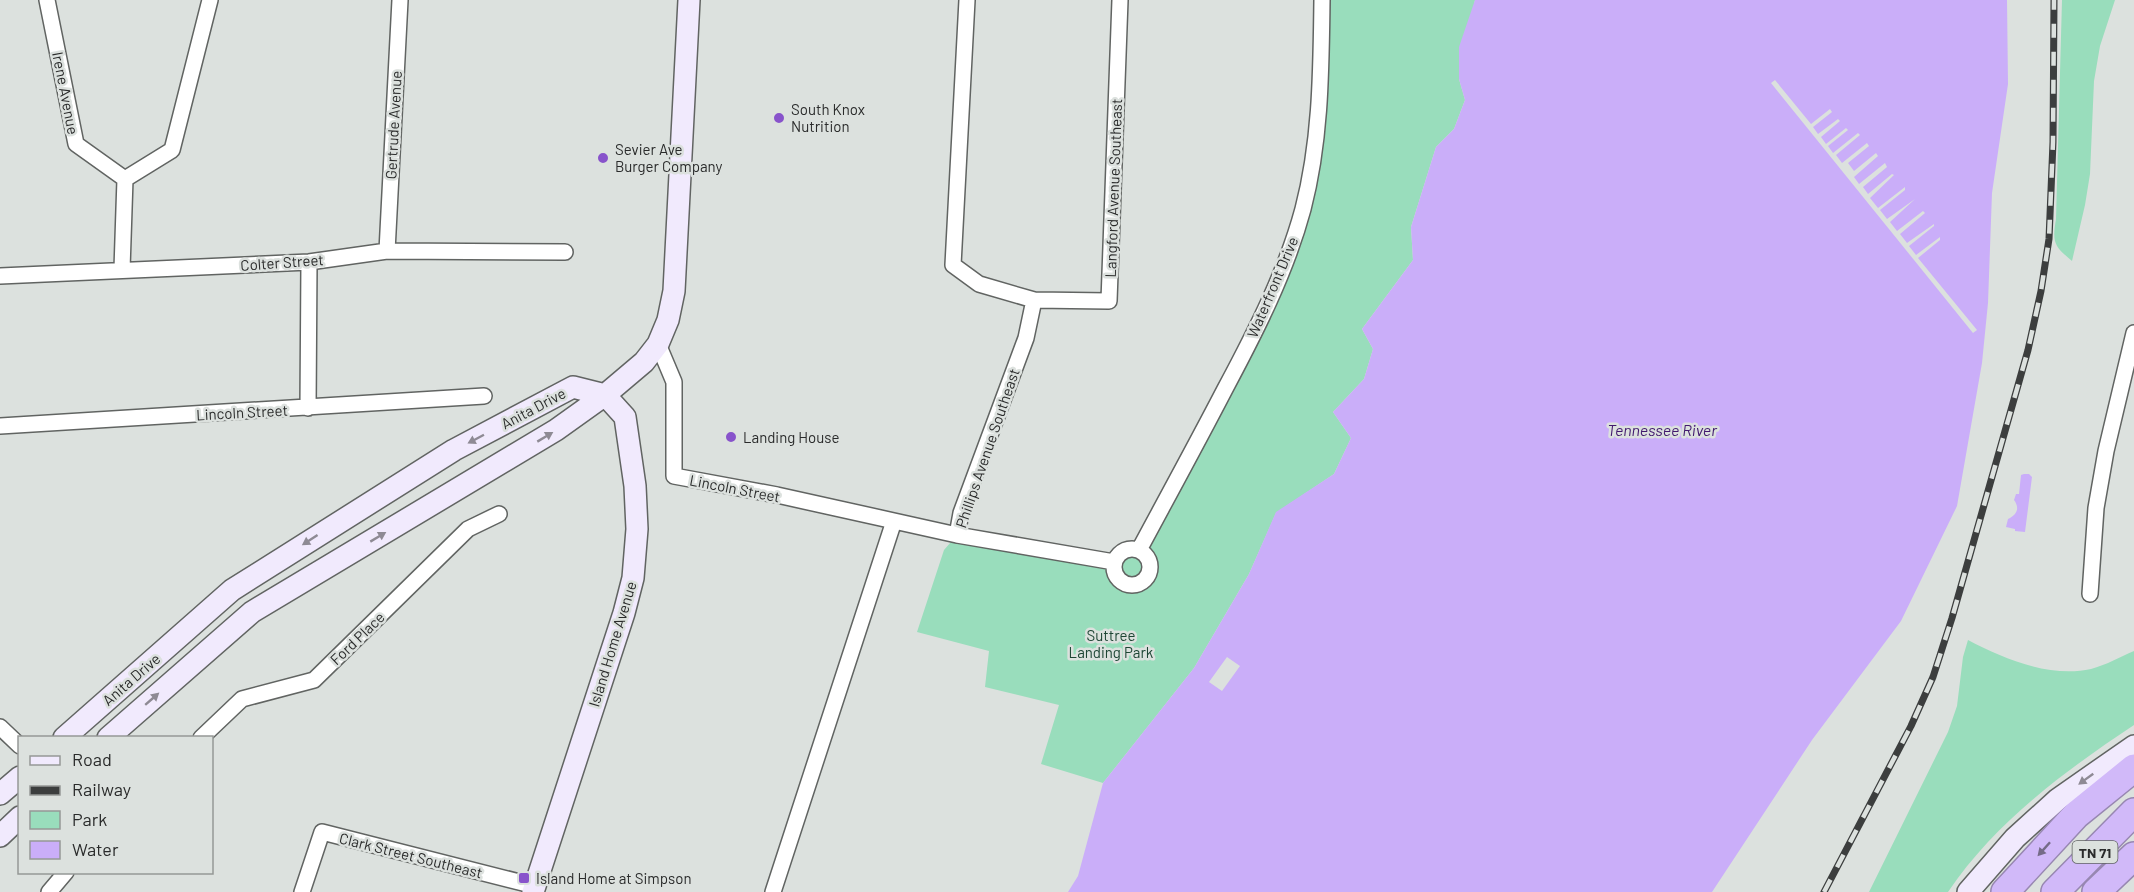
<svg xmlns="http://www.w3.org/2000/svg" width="2134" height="892" viewBox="0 0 2134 892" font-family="Barlow,sans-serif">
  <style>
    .green { fill: #99ddbc }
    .water { fill: #caaef9 }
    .pier { fill: #dce1de }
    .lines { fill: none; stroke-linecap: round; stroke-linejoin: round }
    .street-casing { stroke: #616462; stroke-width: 18 }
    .secondary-casing { stroke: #616462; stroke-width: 24 }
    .highway-casing { stroke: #9787b1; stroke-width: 30 }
    .street { stroke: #fff; stroke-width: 15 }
    .secondary { stroke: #f1eafd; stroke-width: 21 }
    .highway { stroke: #d1b9f9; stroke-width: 27 }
    .rail-casing { stroke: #3c3e3e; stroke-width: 7 }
    .rail { stroke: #dce1de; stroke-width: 4.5; stroke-dasharray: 14; stroke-linecap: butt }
    .oneway { fill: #8e8a94 }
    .oneway2 { fill: #756b88 }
    .poi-dot { fill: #8853cb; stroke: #dce1de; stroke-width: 2 }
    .labels { text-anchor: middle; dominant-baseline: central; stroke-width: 5; stroke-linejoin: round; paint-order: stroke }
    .shield { fill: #dce1de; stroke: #5f6261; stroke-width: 1.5 }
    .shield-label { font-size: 14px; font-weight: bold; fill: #2a2b2b }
    .street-label { font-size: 15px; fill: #2a2b2b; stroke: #dce1de }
    .poi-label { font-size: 15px; fill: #2a2b2b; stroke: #dce1de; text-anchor: start }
    .park-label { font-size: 15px; fill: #1d4534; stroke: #dce1de }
    .water-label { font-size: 16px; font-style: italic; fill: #42196e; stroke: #dce1de }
  </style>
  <rect width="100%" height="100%" fill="#dce1de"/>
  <!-- green -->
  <path class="green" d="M1322,0h153l-16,79 6,21 -11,29 -18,18 -25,80 2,33 -51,69 11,20 -9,30 -31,33 18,26 -17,36 -58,39 -27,61 -55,94 -91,115 -62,-19 18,-59 -74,-18 4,-36 -72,-19 27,-82 13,-15 160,21 10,-7 6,-1 115,-202 55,-138z
    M2062,0h53l-15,46 -6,35 -4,93 -5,31 -13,56c-18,-15 -20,-19 -16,-42z
    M1968,640c36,19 82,38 123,29 15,-4 29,-12 43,-18v74c-69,46 -139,97 -186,167h-79l79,-160 9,-26 6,-49z"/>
  <!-- water -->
  <path class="water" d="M1475,0h532l1,84 -16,109 -4,110 -6,60 -25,143 -56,115 -89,119 -100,152h-644l10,-16 25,-93 91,-115 55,-94 27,-62 58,-38 17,-36 -18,-26 31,-33 9,-30 -11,-20 51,-69 -2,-33 25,-80 18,-18 11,-29 -6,-21v-32z
    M2024,474h5l3,3 -7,55 -10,-1v-2l-9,-2 2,-8c9,-4 12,-11 6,-19l2,-6h3l2,-19z"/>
  <!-- pier -->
  <path class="pier" d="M1775,80l36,44 19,-15 2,3 -19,15 5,7 20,-15 2,2 -19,16 5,7 20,-16 2,2 -20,16 5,7 25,-20 2,2 -24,20 6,8 25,-20 2,3 -21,17 6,8 22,-18 2,3 -24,21 5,7 26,-21 2,4 -24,20 5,7 24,-20 2,1 -24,23 8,10 27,-21v3l-25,20 7,9 28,-20 -25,23 7,9 26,-20 2,2 -25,21 7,9 27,-19v2l-25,20 7,9 24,-18v3l-22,18 59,72 -4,3 -202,-250z
    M1227,657l13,9 -18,25 -13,-9z"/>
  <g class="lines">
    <defs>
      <path id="street" d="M47,0l29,144 49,35
        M967,0l-14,265 26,19 55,16 75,1 11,-301
        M125,179l47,-29 38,-150
        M387,251l13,-251
        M122,269l3,-90
        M0,276l309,-14 78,-11 178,1
        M658,344l16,38v94l103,19 117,26
        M308,408l1,-146
        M0,426l484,-30
        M957,535l157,27
        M1114 567a18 18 0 1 1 36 0a18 18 0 1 1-36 0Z
        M1139,550c29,-54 58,-107 86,-161 31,-58 61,-117 78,-180 18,-69 18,-139 19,-209
        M2090,594l6,-86 10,-57 28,-118
        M0,727l20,19
        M201,738l41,-39 72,-19 154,-151 31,-15
        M49,892l17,-20
        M302,892l20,-60 213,54
        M773,892l121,-371 63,14 4,-22 65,-175 8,-38"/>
      <path id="secondary" d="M64,738l168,-148 222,-140 119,-63 32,8
        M108,738l144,-126 304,-182 49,-35 39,-33 14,-18 10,-24 6,-29 15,-291
        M0,794l20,-17
        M0,836l20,-19
        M533,892l91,-279 9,-35 4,-49 -2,-43 -10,-69 -20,-22
        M1968,892l47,-54 43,-39 76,-53"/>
      <path id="highway" d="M2005,892l71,-77 58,-47
        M2055,892l79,-80
        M2096,892l38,-36"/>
    </defs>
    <!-- street casing -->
    <use href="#street" class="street-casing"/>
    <!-- secondary casing -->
    <use href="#secondary" class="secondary-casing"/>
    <!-- highway casing -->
    <use href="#highway" class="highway-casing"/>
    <!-- street -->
    <use href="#street" class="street"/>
    <!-- secondary -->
    <use href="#secondary" class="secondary"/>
    <!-- highway -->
    <use href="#highway" class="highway"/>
    <defs>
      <path id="rail" d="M1824,892l87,-166 22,-49 19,-59 76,-268 13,-59 8,-52 4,-97 1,-142"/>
    </defs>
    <!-- rail casing -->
    <use href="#rail" class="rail-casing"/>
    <!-- rail -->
    <use href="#rail" class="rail"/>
  </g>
  <!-- one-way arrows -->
  <defs><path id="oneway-solid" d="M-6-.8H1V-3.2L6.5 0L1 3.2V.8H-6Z" transform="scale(1.5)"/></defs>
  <g class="oneway">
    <use href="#oneway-solid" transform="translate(545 437) rotate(-31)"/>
    <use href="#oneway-solid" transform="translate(476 439) rotate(152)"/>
    <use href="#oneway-solid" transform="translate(378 537) rotate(-31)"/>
    <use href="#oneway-solid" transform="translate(310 540) rotate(147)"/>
    <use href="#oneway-solid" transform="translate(152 699) rotate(-41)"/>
    <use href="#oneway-solid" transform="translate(2086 779) rotate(144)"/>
  </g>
  <use class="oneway2" href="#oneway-solid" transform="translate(2044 849) rotate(132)"/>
  <!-- markers -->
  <g class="poi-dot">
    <circle cx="779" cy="118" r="6"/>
    <circle cx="603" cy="158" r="6"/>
    <circle cx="731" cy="437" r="6"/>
    <rect x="518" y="872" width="12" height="12" rx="3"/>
  </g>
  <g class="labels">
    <!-- shield labels -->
    <rect class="shield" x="2072.5" y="841" width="45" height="22" rx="4.5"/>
    <g class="shield-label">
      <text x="2095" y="852">TN 71</text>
    </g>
    <!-- street labels -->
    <g class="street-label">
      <text transform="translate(66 93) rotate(79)">Irene Avenue</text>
      <text transform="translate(393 125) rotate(-87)">Gertrude Avenue</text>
      <text transform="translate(1113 188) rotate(-88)">Langford Avenue Southeast</text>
      <text transform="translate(282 262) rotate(-4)">Colter Street</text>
      <text transform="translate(1272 287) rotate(-67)">Waterfront Drive</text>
      <text transform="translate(533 408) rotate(-28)">Anita Drive</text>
      <text transform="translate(242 412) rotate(-3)">Lincoln Street</text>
      <text transform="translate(987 448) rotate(-71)">Phillips Avenue Southeast</text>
      <text transform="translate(735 488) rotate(11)">Lincoln Street</text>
      <text transform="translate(357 638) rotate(-44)">Ford Place</text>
      <text transform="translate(612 644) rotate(-73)">Island Home Avenue</text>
      <text transform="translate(131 679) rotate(-41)">Anita Drive</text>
      <text transform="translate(411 855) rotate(14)">Clark Street Southeast</text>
    </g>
    <!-- poi labels -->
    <g class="poi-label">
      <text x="791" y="109">South Knox<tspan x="791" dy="17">Nutrition</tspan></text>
      <text x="615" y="149">Sevier Ave<tspan x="615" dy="17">Burger Company</tspan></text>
      <text x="743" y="437">Landing House</text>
      <text x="536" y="878">Island Home at Simpson</text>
    </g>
    <!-- park labels -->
    <g class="park-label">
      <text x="1111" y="635">Suttree<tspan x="1111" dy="17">Landing Park</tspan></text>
    </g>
    <!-- water labels -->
    <g class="water-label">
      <text x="1662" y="429">Tennessee River</text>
    </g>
  </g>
  <!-- legend -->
  <rect x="18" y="736" width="195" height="138" fill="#dce1de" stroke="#959896" stroke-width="1.5"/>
  <rect x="30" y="756" width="30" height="9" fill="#f1eafd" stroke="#959896" stroke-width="1.5"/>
  <text x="72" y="766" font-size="18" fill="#2a2b2b">Road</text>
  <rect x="30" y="786" width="30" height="9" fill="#3c3e3e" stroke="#959896" stroke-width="1.5"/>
  <text x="72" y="796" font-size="18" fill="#2a2b2b">Railway</text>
  <rect x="30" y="811" width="30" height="18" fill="#99ddbc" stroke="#959896" stroke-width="1.5"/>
  <text x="72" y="826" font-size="18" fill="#2a2b2b">Park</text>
  <rect x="30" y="841" width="30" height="18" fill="#caaef9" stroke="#959896" stroke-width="1.5"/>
  <text x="72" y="856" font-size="18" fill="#2a2b2b">Water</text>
</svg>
